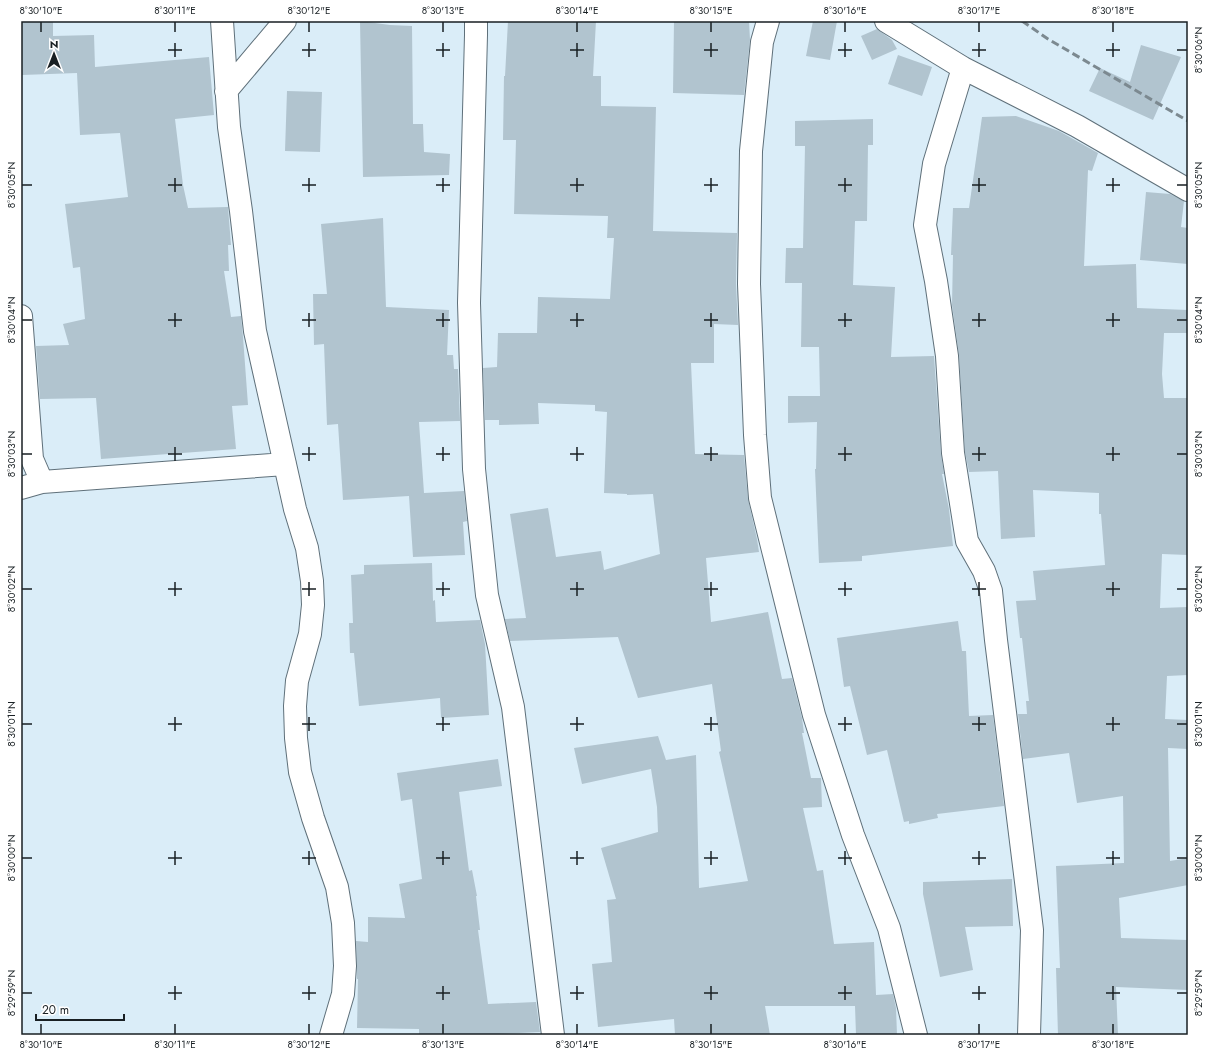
<svg xmlns="http://www.w3.org/2000/svg" width="1209" height="1056" viewBox="0 0 1209 1056" font-family="Jost,sans-serif">
  <style>
    .building { fill: #b1c4cf }
    .lines { fill: none; stroke-linecap: round; stroke-linejoin: round }
    .minor-casing { stroke: #5f707a; stroke-width: 24 }
    .minor { stroke: #fff; stroke-width: 22 }
    .rail { stroke: #7c8990; stroke-width: 3; stroke-dasharray: 8 4; stroke-linecap: butt }
    .ticks { fill: none; stroke: #181f23; stroke-width: 1.5 }
    .neatline { fill: none; stroke: #181f23; stroke-width: 1.5 }
    .ticks-label { font-size: 10px; text-anchor: middle; fill: #181f23 }
  </style>
  <rect width="100%" height="100%" fill="#daedf8"/>
  <!-- building -->
  <path class="building" d="M21,21h32v15l41,-1 1,32 114,-10 5,58 -39,4 8,66 5,23 40,-1 3,38h-3l1,26h-5l7,46 10,-1 2,21 5,68 -16,1 4,43 -135,10 -5,-61 -56,1 -4,-53 33,-1 -6,-21 22,-5 -5,-52 -7,1 -8,-64 63,-7 -8,-64 -40,2 -3,-62 -55,2z
    M360,21l30,4 22,1 1,98h10l1,28 26,2 -1,21 -86,2z
    M508,21h88l-3,55h8v30l55,1 -3,124 84,2 -1,51 2,41 -24,-1v39h-23l4,91 49,1 4,44 9,40 2,13 -53,6 5,64 57,-10 14,67 10,-1 10,40 2,15h-2l9,45h10l1,29 -19,1 14,63 6,-1 11,74 40,-2 2,53 17,-1 3,14 1,27h-41l-1,-29h-90l5,29h-95l-1,-16 -76,8 -6,-63 20,-2 -5,-62 9,-1 -15,-51 57,-16 -1,-25 -6,-38 -69,15 -8,-36 84,-12 8,24 30,-5 3,133 49,-7 -29,-129 2,-1 -9,-67 -74,14 -20,-61 -108,4 -5,-22 21,-1 -16,-104 38,-6 8,49 45,-6 3,19 56,-16 -7,-60 -26,1v-1l-23,-1 3,-81 -12,-1v-6l-57,-2 1,21 -40,1v-5h-14l-2,-52 14,-1 1,-34h39l1,-36 72,2 4,-61h-7l1,-22 -94,-2 2,-74h-13l1,-64h1z
    M674,21h75l1,19 -6,55 -71,-2z
    M813,21h24l-7,39 -24,-4z
    M877,29l15,11 5,9 -25,11 -11,-24z
    M1141,45l40,12 -28,63 -64,-29 11,-23 30,14z
    M898,55l34,12 -10,29 -34,-12z
    M287,91l35,1 -2,60 -35,-1z
    M1016,116l43,15 39,22 -6,18 -4,-1 -4,96 52,-2 1,44 51,2v23h-24l-2,41 2,24h24v157l-26,-1 -2,54 28,-1v68l-21,1 -2,43 23,1v29l-20,-1 2,113 18,-3v27l-69,13 2,40 67,2v50l-72,-3 2,48h-60l-2,-67h4l-4,-102 68,-3 -1,-67 -46,7 -8,-50 -46,6 -5,-45h9l-1,-13h3l-7,-63h-2l-4,-37 20,-1 -3,-29 72,-6 -4,-51h-2v-21l-66,-3 2,47 -34,2 -3,-68 -29,1 -4,-20 -6,-97 -7,-50 1,-50h-2l2,-47h16l13,-91z
    M873,119v26h-5l-1,76h-12l-2,64 42,2 -4,70 43,-1 7,98 3,20h-2l7,35 4,37 -91,10v5l-43,2 -4,-94h1l1,-47 -29,1v-27h32l-1,-49h-18l1,-64h-17l1,-35h17l2,-102h-10v-25z
    M1146,192l24,2 14,7 -3,26 7,1v36l-48,-4z
    M383,218l3,89 63,3 -2,45h6l1,14h4l2,52 -41,1 5,71 40,-2 3,30 -4,1 2,33 -52,2 -4,-61 -66,4 -5,-76 -11,1 -3,-81 -10,1 -1,-51h14l-6,-70z
    M432,563l1,38 2,-1 1,22 44,-2 5,24 4,71 -48,3 -1,-20 -81,8 -5,-53h-4l-1,-30h4l-2,-48 13,-1v-9z
    M958,621l4,30h4l3,65 24,-1 11,91 -67,8 1,4 -29,6v-3l-5,1 -17,-72 -20,5 -17,-69 -6,1 -7,-49z
    M498,759l4,27 -43,6 10,79 3,-1 5,26h-1l4,34h-2l10,74 48,-2 4,30 -65,3h-56v-6l-62,-1 1,-49h-1l-1,-38 12,1v-25l37,1 -6,-34 23,-5 -10,-80 -11,2 -4,-28z
    M1012,879l1,47 -48,1 8,43 -33,7 -17,-83v-12z"/>
  <g class="lines">
    <defs>
      <path id="minor" d="M222,21l7,106 12,84 14,120 40,178 12,39 5,33 1,24 -3,29 -13,47 -2,25 1,32 4,34 13,46 24,69 6,36 2,43 -2,28 -12,41
        M476,21v14l-7,268 5,166 13,126 26,112 40,328
        M768,21l-6,21 -11,109 -2,133 6,151 5,63 54,217 39,120 36,93 27,107
        M886,21l77,47 114,58 111,64
        M963,68l-29,96 -9,61 11,56 11,75 6,97 14,88 17,30 7,20 5,49 36,290 -3,105
        M226,91l59,-70
        M21,316l11,143 10,23
        M21,488l21,-6 243,-18"/>
    </defs>
    <!-- minor casing -->
    <use href="#minor" class="minor-casing"/>
    <!-- minor -->
    <use href="#minor" class="minor"/>
    <!-- rail -->
    <path class="rail" d="M1022,21l26,18 140,82"/>
  </g>
  <!-- ticks -->
  <path class="ticks" d="M41,22v10M175,22v10M309,22v10M443,22v10M577,22v10M711,22v10M845,22v10M979,22v10M1113,22v10M175,43v14M309,43v14M443,43v14M577,43v14M711,43v14M845,43v14M979,43v14M1113,43v14M168,50h14M302,50h14M436,50h14M570,50h14M704,50h14M838,50h14M972,50h14M1106,50h14M1177,50h10M175,178v14M309,178v14M443,178v14M577,178v14M711,178v14M845,178v14M979,178v14M1113,178v14M22,185h10M168,185h14M302,185h14M436,185h14M570,185h14M704,185h14M838,185h14M972,185h14M1106,185h14M1177,185h10M175,313v14M309,313v14M443,313v14M577,313v14M711,313v14M845,313v14M979,313v14M1113,313v14M22,320h10M168,320h14M302,320h14M436,320h14M570,320h14M704,320h14M838,320h14M972,320h14M1106,320h14M1177,320h10M175,447v14M309,447v14M443,447v14M577,447v14M711,447v14M845,447v14M979,447v14M1113,447v14M22,454h10M168,454h14M302,454h14M436,454h14M570,454h14M704,454h14M838,454h14M972,454h14M1106,454h14M1177,454h10M175,582v14M309,582v14M443,582v14M577,582v14M711,582v14M845,582v14M979,582v14M1113,582v14M22,589h10M168,589h14M302,589h14M436,589h14M570,589h14M704,589h14M838,589h14M972,589h14M1106,589h14M1177,589h10M175,717v14M309,717v14M443,717v14M577,717v14M711,717v14M845,717v14M979,717v14M1113,717v14M22,724h10M168,724h14M302,724h14M436,724h14M570,724h14M704,724h14M838,724h14M972,724h14M1106,724h14M1177,724h10M175,851v14M309,851v14M443,851v14M577,851v14M711,851v14M845,851v14M979,851v14M1113,851v14M22,858h10M168,858h14M302,858h14M436,858h14M570,858h14M704,858h14M838,858h14M972,858h14M1106,858h14M1177,858h10M175,986v14M309,986v14M443,986v14M577,986v14M711,986v14M845,986v14M979,986v14M1113,986v14M22,993h10M168,993h14M302,993h14M436,993h14M570,993h14M704,993h14M838,993h14M972,993h14M1106,993h14M1177,993h10M41,1024v10M175,1024v10M309,1024v10M443,1024v10M577,1024v10M711,1024v10M845,1024v10M979,1024v10M1113,1024v10"/>
  <!-- border -->
  <rect width="1209" height="1056" fill="none" stroke="#ffffff" stroke-width="44"/>
  <!-- north arrow -->
  <g transform="translate(54 54)" stroke="#ffffff" stroke-width="3" paint-order="stroke">
  <path d="M0-3L7 15L0 10L-7 15Z" fill="#181f23"/>
  <text y="-6" font-size="11" font-weight="bold" text-anchor="middle" fill="#181f23">N</text>
  </g>
  <!-- scale -->
  <path d="M36 1014v6h88v-6" fill="none" stroke="#181f23" stroke-width="2"/>
  <text x="42" y="1014" font-size="12" fill="#181f23" stroke="#ffffff" stroke-width="3" paint-order="stroke">20 m</text>
  <rect x="22" y="22" width="1165" height="1012" class="neatline"/>
  <g class="ticks-label">
    <text x="41" y="14">8°30'10"E</text>
    <text x="175" y="14">8°30'11"E</text>
    <text x="309" y="14">8°30'12"E</text>
    <text x="443" y="14">8°30'13"E</text>
    <text x="577" y="14">8°30'14"E</text>
    <text x="711" y="14">8°30'15"E</text>
    <text x="845" y="14">8°30'16"E</text>
    <text x="979" y="14">8°30'17"E</text>
    <text x="1113" y="14">8°30'18"E</text>
    <text transform="translate(1198 50) rotate(-90)" y="4">8°30'06"N</text>
    <text transform="translate(11 185) rotate(-90)" y="4">8°30'05"N</text>
    <text transform="translate(1198 185) rotate(-90)" y="4">8°30'05"N</text>
    <text transform="translate(11 320) rotate(-90)" y="4">8°30'04"N</text>
    <text transform="translate(1198 320) rotate(-90)" y="4">8°30'04"N</text>
    <text transform="translate(11 454) rotate(-90)" y="4">8°30'03"N</text>
    <text transform="translate(1198 454) rotate(-90)" y="4">8°30'03"N</text>
    <text transform="translate(11 589) rotate(-90)" y="4">8°30'02"N</text>
    <text transform="translate(1198 589) rotate(-90)" y="4">8°30'02"N</text>
    <text transform="translate(11 724) rotate(-90)" y="4">8°30'01"N</text>
    <text transform="translate(1198 724) rotate(-90)" y="4">8°30'01"N</text>
    <text transform="translate(11 858) rotate(-90)" y="4">8°30'00"N</text>
    <text transform="translate(1198 858) rotate(-90)" y="4">8°30'00"N</text>
    <text transform="translate(11 993) rotate(-90)" y="4">8°29'59"N</text>
    <text transform="translate(1198 993) rotate(-90)" y="4">8°29'59"N</text>
    <text x="41" y="1048">8°30'10"E</text>
    <text x="175" y="1048">8°30'11"E</text>
    <text x="309" y="1048">8°30'12"E</text>
    <text x="443" y="1048">8°30'13"E</text>
    <text x="577" y="1048">8°30'14"E</text>
    <text x="711" y="1048">8°30'15"E</text>
    <text x="845" y="1048">8°30'16"E</text>
    <text x="979" y="1048">8°30'17"E</text>
    <text x="1113" y="1048">8°30'18"E</text>
  </g>
</svg>
